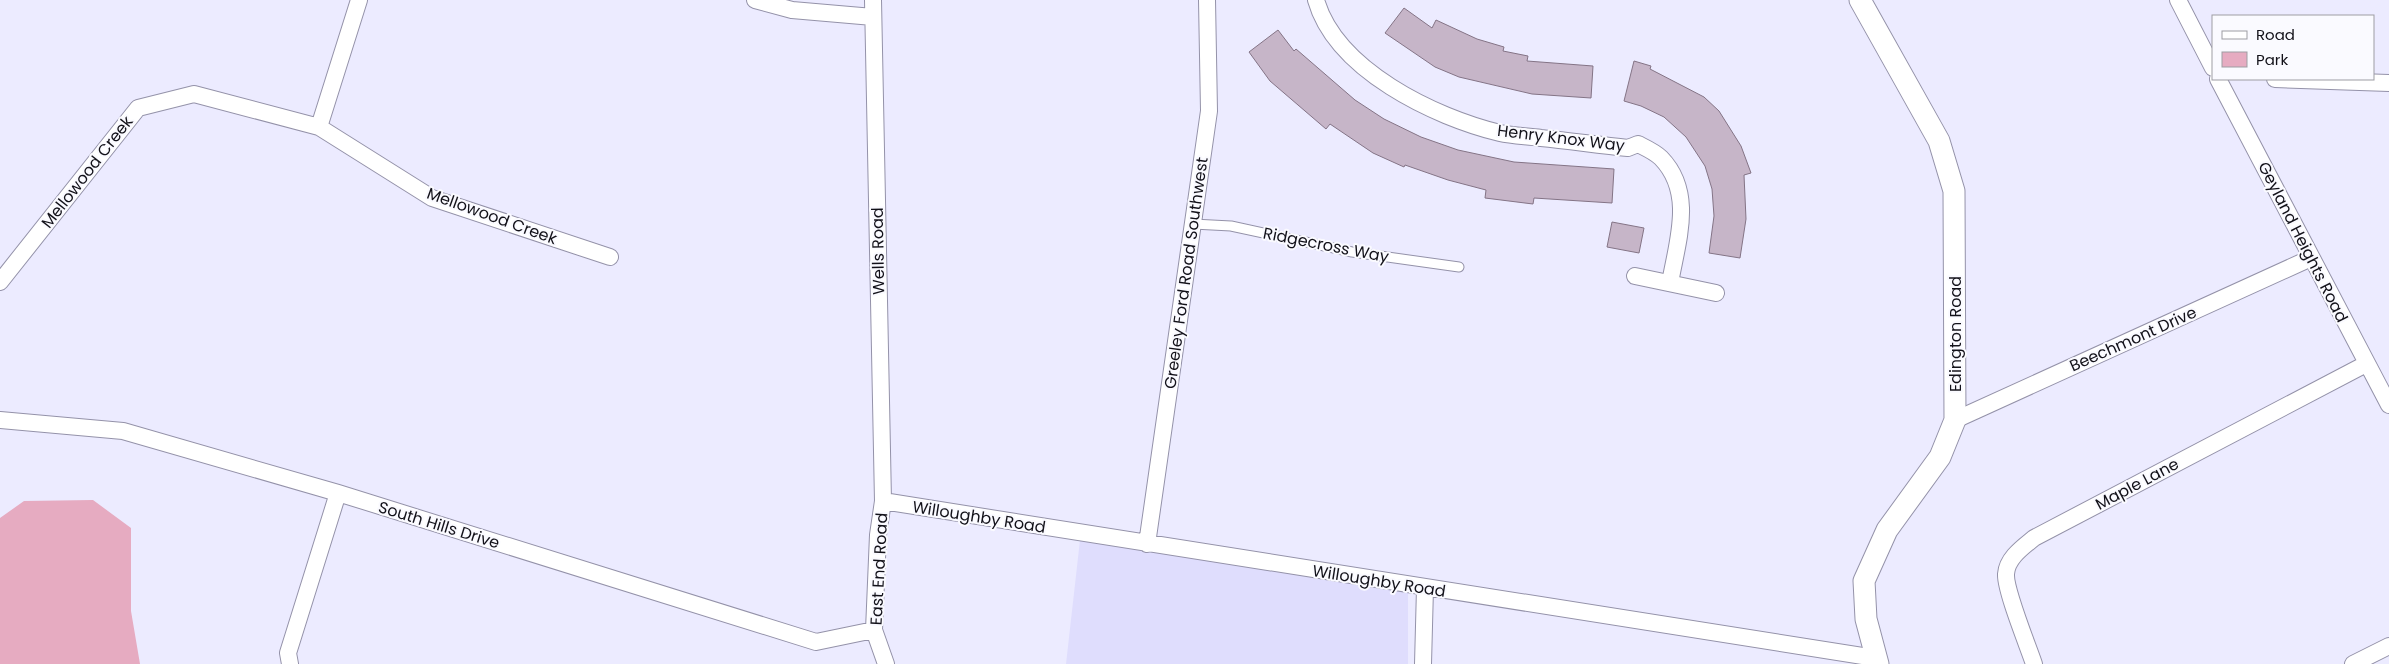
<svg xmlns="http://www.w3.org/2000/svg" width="2389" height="664" viewBox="0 0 2389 664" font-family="Poppins,sans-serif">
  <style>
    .built { fill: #dfddfd }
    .green { fill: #e6abc1 }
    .building { fill: #c6b5c8; stroke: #847486 }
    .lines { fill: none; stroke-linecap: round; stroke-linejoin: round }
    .service-casing { stroke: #9492a9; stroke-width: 11 }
    .minor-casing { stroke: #9492a9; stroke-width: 18 }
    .tertiary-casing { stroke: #9492a9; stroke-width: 23 }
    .service { stroke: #fff; stroke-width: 9 }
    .minor { stroke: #fff; stroke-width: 16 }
    .tertiary { stroke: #fff; stroke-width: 21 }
    .labels { text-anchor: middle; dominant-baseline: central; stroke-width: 4; stroke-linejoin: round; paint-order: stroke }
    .street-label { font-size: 16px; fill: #121119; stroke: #fafaff }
  </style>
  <rect width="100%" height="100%" fill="#ecebff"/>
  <!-- built -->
  <path class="built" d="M1080,540l328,53v71h-342z"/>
  <!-- green -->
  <path class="green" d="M93,500l38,28v83l9,53h-140v-146l24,-17z"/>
  <!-- building -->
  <path class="building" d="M1404,8l28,20 4,-8 41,19 27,8 -1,4 25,5 -1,5 66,5 -2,32 -59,-4 -73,-17 -24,-10 -50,-34z
    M1278,30l16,21 2,-2 59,51 29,19 37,18 37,13 56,12 100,7 -2,34 -78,-5 -1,6 -48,-6 1,-8 -38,-10 -43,-15 -1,2 -31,-14 -43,-29 -4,5 -56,-48 -21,-29z
    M1634,61l17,5 -1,3 54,28 15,14 22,35 10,27 -7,2 2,44 -6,39 -31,-5 5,-37 -2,-27 -7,-23 -19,-29 -22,-20 -23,-11 -17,-5z
    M1612,222l32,6 -5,25 -32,-6z"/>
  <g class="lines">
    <defs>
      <path id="service" d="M1193,224l38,2 121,26 107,15"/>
      <path id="minor" d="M755,0l37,10 81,7
        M873,0l10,501 -5,34 -4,95 12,34
        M1316,0c20,70 118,117 184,133 13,3 27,3 41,5 29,3 58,7 87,10l10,-4c8,4 17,8 23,14 34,35 16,84 9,125
        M2178,0l35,68
        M2218,79l171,326
        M2275,79l114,4
        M319,127l40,-127
        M1635,276l81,17
        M0,282l138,-174 56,-14 125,33 113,71 178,59
        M0,420l123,11 215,62 478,149 58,-12
        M1955,420l356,-162
        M883,501l992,157
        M1147,544l62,-433 -2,-111
        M290,664l-2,-11 50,-160
        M1423,664l2,-76
        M2034,664c-6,-18 -29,-74 -28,-90 1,-16 17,-27 28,-36l332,-174
        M2353,664l36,-18"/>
      <path id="tertiary" d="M1860,0l79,141 15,50 1,229 -15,37 -53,73 -23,51 2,38 12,45"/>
    </defs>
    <!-- service casing -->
    <use href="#service" class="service-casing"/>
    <!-- minor casing -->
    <use href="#minor" class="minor-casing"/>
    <!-- tertiary casing -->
    <use href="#tertiary" class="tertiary-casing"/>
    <!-- service -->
    <use href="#service" class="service"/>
    <!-- minor -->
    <use href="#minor" class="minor"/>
    <!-- tertiary -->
    <use href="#tertiary" class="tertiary"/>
  </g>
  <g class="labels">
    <!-- street labels -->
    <g class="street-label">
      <text transform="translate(1561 138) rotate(7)">Henry Knox Way</text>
      <text transform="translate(87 172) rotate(-52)">Mellowood Creek</text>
      <text transform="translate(492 216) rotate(20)">Mellowood Creek</text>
      <text transform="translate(2303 242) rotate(63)">Geyland Heights Road</text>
      <text transform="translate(1326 245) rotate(11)">Ridgecross Way</text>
      <text transform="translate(878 251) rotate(-91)">Wells Road</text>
      <text transform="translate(1186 273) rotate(-82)">Greeley Ford Road Southwest</text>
      <text transform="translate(1955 334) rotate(-90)">Edington Road</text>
      <text transform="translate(2133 339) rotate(-24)">Beechmont Drive</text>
      <text transform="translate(2137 484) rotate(-28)">Maple Lane</text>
      <text transform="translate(979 517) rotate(9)">Willoughby Road</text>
      <text transform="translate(439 525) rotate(17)">South Hills Drive</text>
      <text transform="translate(879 569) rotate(-87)">East End Road</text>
      <text transform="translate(1379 581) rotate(9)">Willoughby Road</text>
    </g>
  </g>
  <!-- legend -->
  <rect x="2212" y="15" width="162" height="65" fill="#fafaff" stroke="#9d9da3"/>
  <rect x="2222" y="31" width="25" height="8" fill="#ffffff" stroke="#9d9da3"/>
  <text x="2256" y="40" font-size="15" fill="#121119">Road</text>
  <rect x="2222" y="52" width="25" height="15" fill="#e6abc1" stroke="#9d9da3"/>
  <text x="2256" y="65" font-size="15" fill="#121119">Park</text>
</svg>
